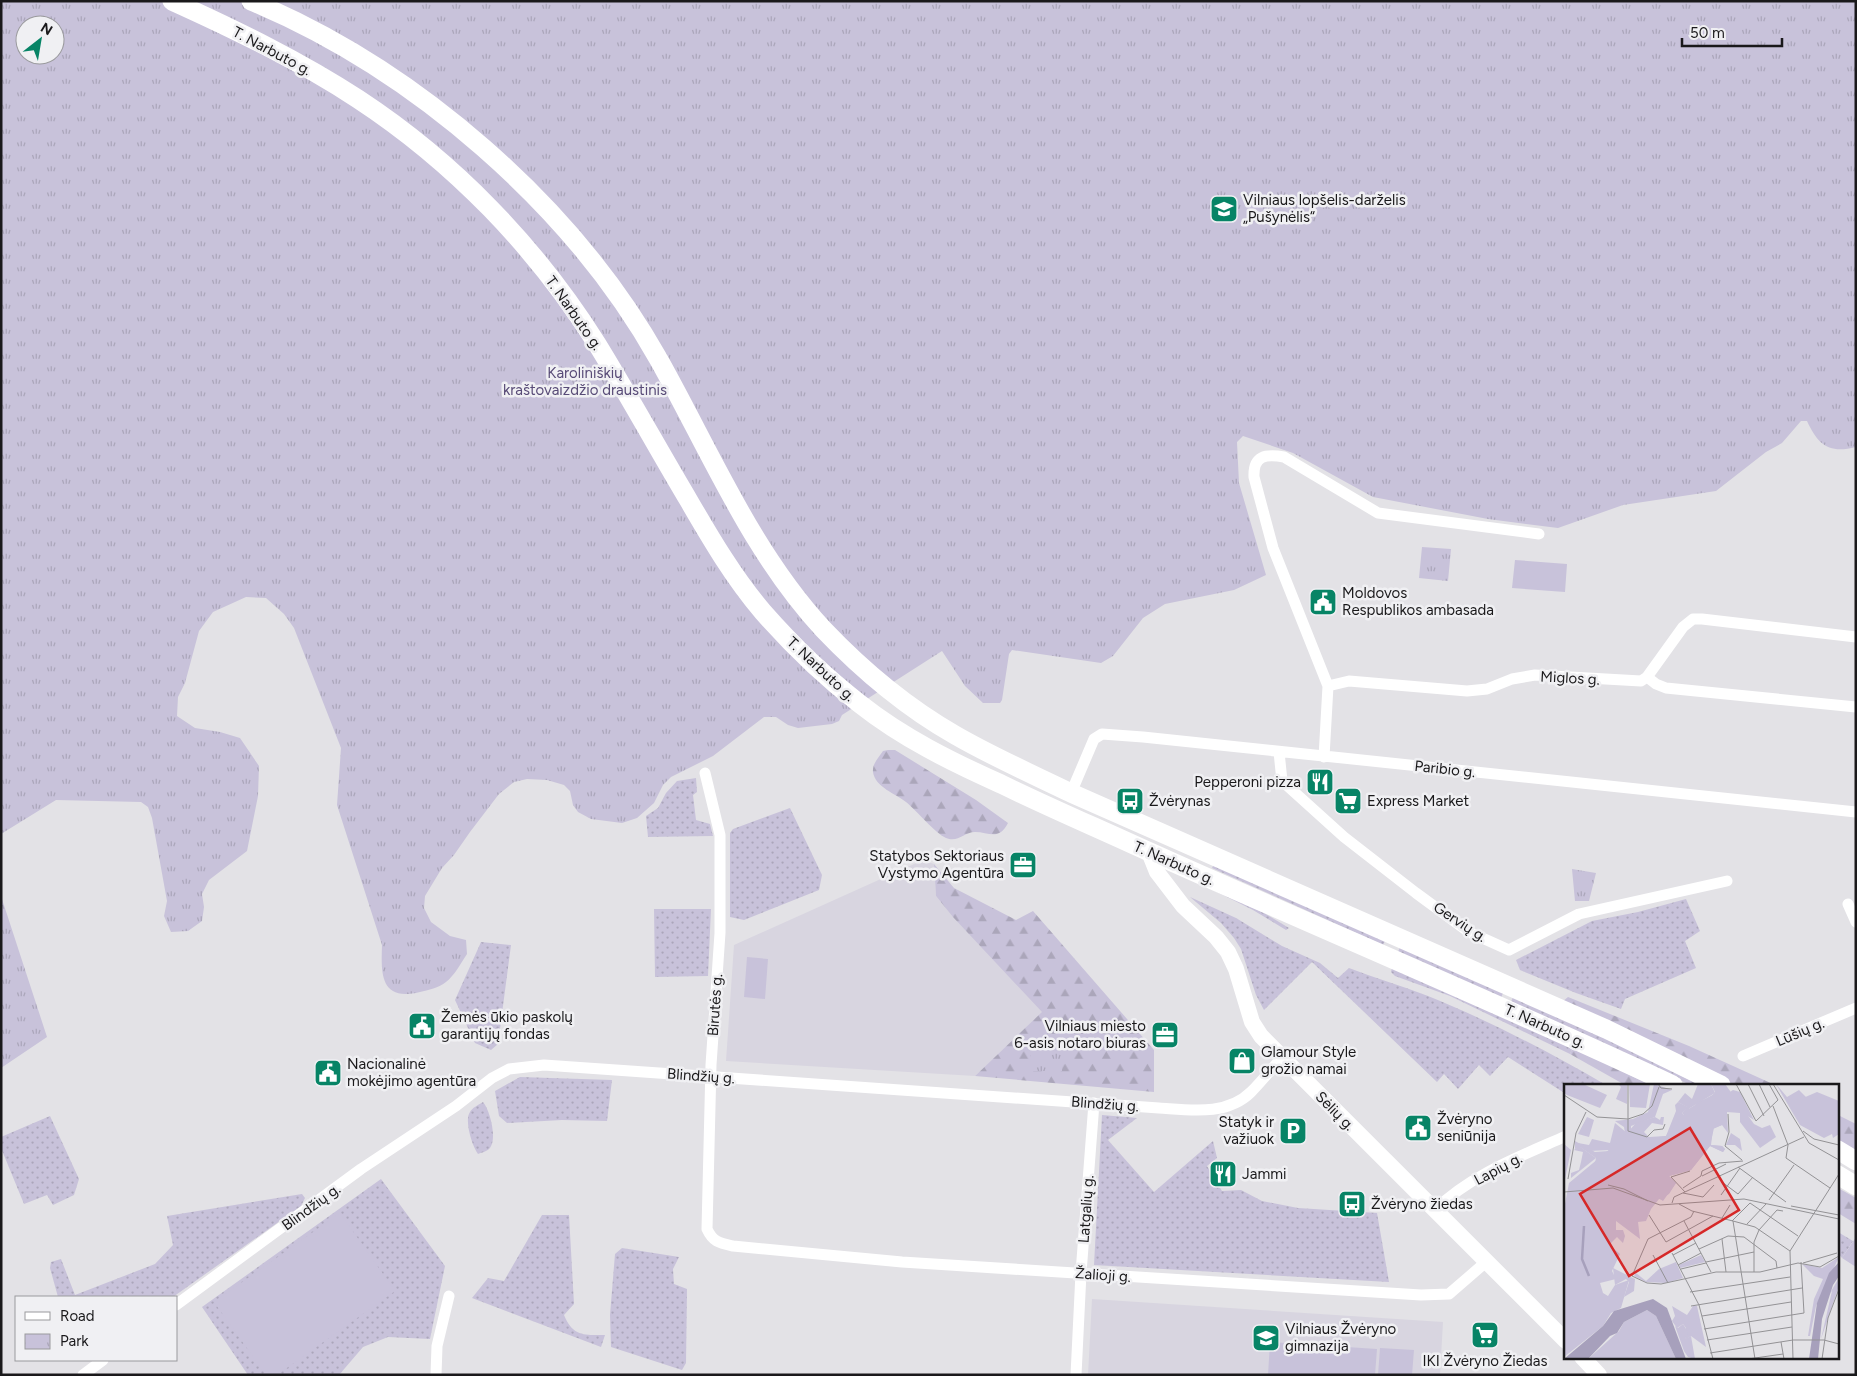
<svg xmlns="http://www.w3.org/2000/svg" width="1857" height="1376" viewBox="0 0 1857 1376" font-family="Figtree,sans-serif">
  <style>
    .built { fill: #d8d5e0 }
    .grass { fill: url(#grass-dots) }
    .forest { fill: url(#forest-firs) }
    .park { fill: url(#park-tufts); fill-rule: evenodd }
    .garden { fill: #c8c2da }
    .lines { fill: none; stroke-linecap: round; stroke-linejoin: round }
    .street { stroke: #fff; stroke-width: 11 }
    .secondary { stroke: #fff; stroke-width: 16 }
    .primary { stroke: #fff; stroke-width: 19 }
    .labels { text-anchor: middle; dominant-baseline: central; stroke-width: 5; stroke-linejoin: round; paint-order: stroke }
    .street-label { font-size: 15px; fill: #1a191b; stroke: #f0f0f3 }
    .poi-label { font-size: 15px; fill: #1a191b; stroke: #f0f0f3; text-anchor: start }
    .park-label { font-size: 15px; fill: #584b77; stroke: #f0f0f3 }
    .inset-river { fill: none; stroke: #a7a0bc; stroke-width: 2.5 }
    .inset-road { fill: none; stroke: #939295; stroke-width: 1 }
    .view { fill: #d62828; fill-opacity: 0.15; stroke: #d62828; stroke-width: 2.5 }
    .inset-edge { fill: none; stroke: #1a191b; stroke-width: 2.5 }
  </style>
  <defs>
    <pattern id="grass-dots" width="8" height="8" patternUnits="userSpaceOnUse" patternTransform="scale(1.25)"><rect width="8" height="8" fill="#c8c2da"/><path d="M2 2h.1M6 6h.1" fill="none" stroke="#aba6ba" stroke-width="1.8" stroke-linecap="round"/></pattern>
    <pattern id="forest-firs" width="22" height="20" patternUnits="userSpaceOnUse" patternTransform="scale(1.25)"><rect width="22" height="20" fill="#c8c2da"/><path d="M5 1l3.5 6h-7zM16 11l3.5 6h-7z" fill="#aba6ba"/></pattern>
    <pattern id="park-tufts" width="24" height="20" patternUnits="userSpaceOnUse" patternTransform="scale(1.25)"><rect width="24" height="20" fill="#c8c2da"/><path d="M3 7l-1-3M5 7V3M7 7l1-3M15 17l-1-3M17 17v-4M19 17l1-3" fill="none" stroke="#aba6ba"/></pattern>
  </defs>
  <rect width="100%" height="100%" fill="#e3e2e6"/>
  <!-- built -->
  <path class="built" d="M923,860l11,4 2,32 5,6 102,110 -68,64 -249,-15 8,-116z
    M1092,1299l351,23 -3,53h-352z"/>
  <!-- grass -->
  <path class="grass" d="M696,778l1,14 -4,3 3,25 14,4 3,12 -65,1 -2,-21 12,-8 8,-15 11,-12z
    M790,808l32,67 -3,15 -75,30 -14,-3v-84l3,-4z
    M1214,864l171,77 -2,4 -171,-77z
    M1205,886l59,27 25,15 -3,2 -33,-20z
    M1190,897l46,21 46,28 38,17 18,15 11,-10c26,10 53,18 79,28 62,25 121,56 178,89h-40v9l-58,-37 -18,19 -11,-11 -21,24 -14,-15 -7,8 -125,-120 -48,48 -8,-15 -15,-46 -7,-11 -13,-15z
    M1686,899l14,32 -15,10 11,27 -71,31 -4,10 -45,-16 -56,-23 -4,-10 76,-39 46,-9z
    M654,909h57l-3,67 -53,1z
    M481,942l30,3 -13,99 -7,6 -16,-7 -20,-43z
    M1400,947l103,46 -2,5 -103,-46z
    M1392,968l181,79 -3,7 -120,-58 -55,-20 -4,-4z
    M1513,997l120,54 66,34h-9l-44,-22 -135,-61z
    M520,1077l92,3 -5,41 -45,-1 -55,3 -8,-7 -4,-25z
    M483,1102c7,8 15,38 6,47 -2,2 -8,4 -11,5 -6,-8 -14,-34 -8,-42 2,-4 8,-7 13,-10z
    M1102,1115l35,3 -29,22 46,52 59,-51 4,17 -10,8 15,25 19,-1 21,11 36,7 79,5 12,69 -295,-17z
    M50,1116l29,63 -5,16 -21,10 -6,-10 -23,9 -23,-56v-11z
    M381,1179l64,87 -15,73 -42,-2 -25,10 -24,28h-91l-46,-68z
    M302,1194l3,4 -4,8 -128,91h-115l-8,-29 1,-6 10,-3 14,36 80,-31 18,-19 -6,-29z
    M542,1215h27l5,89 -10,11c9,22 21,20 41,20l-4,12 -129,-49 16,-20 16,3z
    M1838,1232l15,9 -11,17 -4,-5z
    M622,1248l57,9 -6,12 1,15 13,5 -1,74 -4,7 -71,-23 -1,-32 5,-61z"/>
  <!-- forest -->
  <path class="forest" d="M888,750h7l81,50 32,23c-9,18 -19,9 -33,9 -11,0 -17,11 -29,6 -11,-5 -29,-27 -40,-36 -10,-8 -31,-15 -33,-30 -1,-8 6,-15 10,-21z
    M934,864l20,24 62,32 17,-9 121,139v42l-179,-16 67,-64 -89,-95 -17,-21z
    M1568,997l121,49 86,39h-41l-25,-14 -147,-69z
    M1573,1047l77,38h-25l-55,-31z
    M1838,1115l18,9v29l-18,-10z
    M1838,1188l18,10v26l-18,-11z"/>
  <!-- park -->
  <path class="park" d="M1,1h1855v446c-27,7 -38,-2 -49,-26h-6l-19,22 -16,9 -50,39 -93,14 -65,23 -70,-9 -115,-22 -80,-44 -50,-17 -6,6 2,41 27,92 -32,15 -69,14 -22,14 -30,38 -12,7 -89,-13 -3,4 -7,46 -2,3h-17l-18,-17 -23,-35 -100,64 -3,6 -7,3 -34,4 -10,-3 -12,-8h-12l-51,39 -42,21 -8,8 -9,18 -17,15 -15,5 -31,-4 -13,-7 -5,-7 -3,-14 -6,-6 -17,-5 -20,-1 -13,3 -15,12 -29,38 -16,23 -12,13 -17,28 -1,12 7,14 19,14 16,4 1,14c-6,9 -13,22 -21,28 -7,6 -18,8 -26,10 -40,10 -39,-18 -38,-47l-45,-140 4,-57 -47,-120 -10,-14 -18,-16 -20,-1 -33,15 -14,19 -14,52 -7,14 -1,19 18,12 25,4 20,6 19,28 -1,30 -11,55 -38,29 -7,14 2,13 -2,14 -14,10 -17,1 -7,-16 3,-15 -15,-83 -4,-11 -7,-5 -85,-2 -55,34zM25,25h30v30h-30z
    M1422,547l29,2 -3,32 -29,-3z
    M1572,869l24,4 -7,28h-14z
    M1,896l46,141 -46,31z
    M1031,1045h32l-1,26h-32z"/>
  <!-- garden -->
  <path class="garden" d="M1515,560l52,4 -2,28 -53,-4z
    M747,957l21,2 -3,40 -21,-2z
    M340,1213l55,78 -118,84h-11l-52,-73z
    M1856,1237v30l-14,-9z
    M1270,1342l107,7 -2,26h-107z
    M1380,1348l34,2 -2,25h-34z"/>
  <g class="lines">
    <!-- street -->
    <path class="street" d="M1647,677l9,7 10,4 190,19
      M1328,686l21,-5 118,10 20,-2 25,-10 23,-4 106,6 6,-4 36,-50 10,-8h9l154,18
      M1279,752l3,29 62,56 72,56 53,39 40,18 70,-36 148,-33
      M1324,757l4,-71 -55,-138 -19,-71c-1,-22 12,-23 30,-20l94,56 161,21
      M705,773l15,62v98l-9,132 -4,164c6,13 12,14 26,17l169,16 519,33 28,-1 37,-32
      M1071,793l23,-54 8,-5 41,3 713,75
      M1848,904l8,18
      M1743,1056l113,-48
      M1435,1210c35,-35 86,-54 131,-74
      M176,1305l185,-136 95,-63 36,-28 17,-9 35,-4 615,43c31,2 68,8 92,-16 11,-11 20,-23 31,-34
      M83,1375l20,-15
      M436,1375l1,-29 12,-50
      M1076,1375l5,-102 13,-170"/>
    <!-- secondary -->
    <path class="secondary" d="M1149,852l8,20 26,34 33,31 12,15 8,17 16,53 9,14 305,305
      M1582,1357l17,18"/>
    <!-- primary -->
    <path class="primary" d="M172,1c64,29 128,60 186,98 96,63 178,148 239,245 32,52 61,105 92,157 22,38 45,77 74,111 29,33 62,65 97,92 43,34 92,58 141,80 43,21 87,40 131,60 179,81 362,157 541,241
      M251,1c163,68 321,204 408,359 51,91 92,191 164,269 39,41 83,78 132,106 38,22 77,39 116,58l535,236 115,56
      M1838,1150l18,11
      M1838,1175l18,11"/>
  </g>
  <!-- icons -->
  <defs>
    <symbol id="school-square" viewBox="-11 -11 22 22"><rect x="-9" y="-9" width="18" height="18" rx="4" fill="#078466" stroke="#f0f0f3"/><path d="M0-5L7-2L0 1L-7-2ZM-4 1L0 2.5L4 1V4Q0 6-4 4Z" fill="#fff"/></symbol>
    <symbol id="civic-square" viewBox="-11 -11 22 22"><rect x="-9" y="-9" width="18" height="18" rx="4" fill="#078466" stroke="#f0f0f3"/><path d="M-.6-6.5H3V-4.5H.6V-3L4-1V1h2V6H-6V1h2V-1L-.6-3ZM-1.2 2.5V6h2.4V2.5Z" fill="#fff"/></symbol>
    <symbol id="restaurant-square" viewBox="-11 -11 22 22"><rect x="-9" y="-9" width="18" height="18" rx="4" fill="#078466" stroke="#f0f0f3"/><path d="M-5-6h1v4h1v-4h1v4h1v-4h1v5L-1.5 .5V6h-2V.5L-5-1ZM5-6V6H3V1.5H1.5Q1.5-4 5-6Z" fill="#fff"/></symbol>
    <symbol id="bus-square" viewBox="-11 -11 22 22"><rect x="-9" y="-9" width="18" height="18" rx="4" fill="#078466" stroke="#f0f0f3"/><path d="M-5-6H5V4H4V6H2V4H-2V6H-4V4H-5ZM-3.5-4V0h7V-4ZM-3.5 1.2v1.5H-2V1.2ZM2 1.2v1.5H3.5V1.2Z" fill="#fff"/></symbol>
    <symbol id="supermarket-square" viewBox="-11 -11 22 22"><rect x="-9" y="-9" width="18" height="18" rx="4" fill="#078466" stroke="#f0f0f3"/><path d="M-6-5.5h2.5l.6 2H6L4.5 2H-2.5L-4.4-4H-6ZM-1.5 3.2a1.3 1.3 0 1 0 .1 0ZM3 3.2a1.3 1.3 0 1 0 .1 0Z" fill="#fff"/></symbol>
    <symbol id="office-square" viewBox="-11 -11 22 22"><rect x="-9" y="-9" width="18" height="18" rx="4" fill="#078466" stroke="#f0f0f3"/><path d="M-6-3h4V-5.5h4V-3h4V5H-6ZM-1-4.5V-3h2v-1.5ZM-6 0V1H6V0Z" fill="#fff"/></symbol>
    <symbol id="shop-square" viewBox="-11 -11 22 22"><rect x="-9" y="-9" width="18" height="18" rx="4" fill="#078466" stroke="#f0f0f3"/><path d="M-5-2.5h2.3a2.7 3.5 0 0 1 5.4 0H5L5.5 6h-11ZM-1.5-2.5h3a1.5 2.3 0 0 0-3 0Z" fill="#fff"/></symbol>
    <symbol id="parking-square" viewBox="-11 -11 22 22"><rect x="-9" y="-9" width="18" height="18" rx="4" fill="#078466" stroke="#f0f0f3"/><path d="M-3.5-5.5H1a3.5 3.5 0 0 1 0 7H-1V5.5H-3.5ZM-1-3.4V-.6H.8a1.4 1.4 0 0 0 0-2.8Z" fill="#fff"/></symbol>
  </defs>
  <g fill-rule="evenodd">
    <use href="#school-square" x="1208" y="193" width="32" height="32"/>
    <use href="#civic-square" x="1307" y="586" width="32" height="32"/>
    <use href="#restaurant-square" x="1304" y="766" width="32" height="32"/>
    <use href="#bus-square" x="1114" y="785" width="32" height="32"/>
    <use href="#supermarket-square" x="1332" y="785" width="32" height="32"/>
    <use href="#office-square" x="1007" y="849" width="32" height="32"/>
    <use href="#civic-square" x="406" y="1010" width="32" height="32"/>
    <use href="#office-square" x="1149" y="1019" width="32" height="32"/>
    <use href="#shop-square" x="1226" y="1045" width="32" height="32"/>
    <use href="#civic-square" x="312" y="1057" width="32" height="32"/>
    <use href="#civic-square" x="1402" y="1112" width="32" height="32"/>
    <use href="#parking-square" x="1277" y="1115" width="32" height="32"/>
    <use href="#restaurant-square" x="1207" y="1158" width="32" height="32"/>
    <use href="#bus-square" x="1336" y="1188" width="32" height="32"/>
    <use href="#supermarket-square" x="1469" y="1319" width="32" height="32"/>
    <use href="#school-square" x="1250" y="1322" width="32" height="32"/>
  </g>
  <g class="labels">
    <!-- street labels -->
    <g class="street-label">
      <text transform="translate(272 51) rotate(28)">T. Narbuto g.</text>
      <text transform="translate(574 313) rotate(55)">T. Narbuto g.</text>
      <text transform="translate(821 669) rotate(43)">T. Narbuto g.</text>
      <text transform="translate(1570 678) rotate(3)">Miglos g.</text>
      <text transform="translate(1445 769) rotate(6)">Paribio g.</text>
      <text transform="translate(1174 863) rotate(24)">T. Narbuto g.</text>
      <text transform="translate(1460 922) rotate(33)">Gervių g.</text>
      <text transform="translate(715 1005) rotate(-86)">Birutės g.</text>
      <text transform="translate(1545 1026) rotate(24)">T. Narbuto g.</text>
      <text transform="translate(1800 1032) rotate(-23)">Lūšių g.</text>
      <text transform="translate(701 1076) rotate(4)">Blindžių g.</text>
      <text transform="translate(1105 1104) rotate(4)">Blindžių g.</text>
      <text transform="translate(1335 1111) rotate(45)">Sėlių g.</text>
      <text transform="translate(1498 1169) rotate(-28)">Lapių g.</text>
      <text transform="translate(311 1207) rotate(-36)">Blindžių g.</text>
      <text transform="translate(1086 1209) rotate(-86)">Latgalių g.</text>
      <text transform="translate(1103 1275) rotate(4)">Žalioji g.</text>
    </g>
    <!-- poi labels -->
    <g class="poi-label">
      <text x="1243" y="200">Vilniaus lopšelis-darželis<tspan x="1243" dy="17">„Pušynėlis“</tspan></text>
      <text x="1342" y="593">Moldovos<tspan x="1342" dy="17">Respublikos ambasada</tspan></text>
      <text x="1301" y="782" text-anchor="end">Pepperoni pizza</text>
      <text x="1149" y="801">Žvėrynas</text>
      <text x="1367" y="801">Express Market</text>
      <text x="1004" y="856" text-anchor="end">Statybos Sektoriaus<tspan x="1004" dy="17">Vystymo Agentūra</tspan></text>
      <text x="441" y="1017">Žemės ūkio paskolų<tspan x="441" dy="17">garantijų fondas</tspan></text>
      <text x="1146" y="1026" text-anchor="end">Vilniaus miesto<tspan x="1146" dy="17">6-asis notaro biuras</tspan></text>
      <text x="1261" y="1052">Glamour Style<tspan x="1261" dy="17">grožio namai</tspan></text>
      <text x="347" y="1064">Nacionalinė<tspan x="347" dy="17">mokėjimo agentūra</tspan></text>
      <text x="1437" y="1119">Žvėryno<tspan x="1437" dy="17">seniūnija</tspan></text>
      <text x="1274" y="1122" text-anchor="end">Statyk ir<tspan x="1274" dy="17">važiuok</tspan></text>
      <text x="1242" y="1174">Jammi</text>
      <text x="1371" y="1204">Žvėryno žiedas</text>
      <text x="1285" y="1329">Vilniaus Žvėryno<tspan x="1285" dy="17">gimnazija</tspan></text>
      <text x="1485" y="1361" text-anchor="middle">IKI Žvėryno Žiedas</text>
    </g>
    <!-- park labels -->
    <g class="park-label">
      <text x="585" y="373">Karoliniškių<tspan x="585" dy="17">kraštovaizdžio draustinis</tspan></text>
    </g>
  </g>
  <!-- overview -->
  <g transform="translate(1564 1084)">
    <rect width="275" height="275" fill="#e3e2e6"/>
    <path d="M63,0v20l-11,-5 5,-12 -2,-2zM90,0l18,6 -9,4 -8,23 -24,9v7h-6l-1,-6 -9,-6 18,-2 15,-7zM134,0h13l4,9 -25,15 -5,8 -3,-3 5,-6 -9,-5 7,-9 7,6zM212,0l11,13 12,-7 7,7 -3,6 -12,2v5zM11,57l20,11 14,-1 -14,12 1,-5 -16,-11 -5,2zM275,173l-23,49 -6,30h-2l6,-37 9,-20 -9,-3 -12,-12 20,4zM112,178l7,16 -17,5 -20,-1 -12,-6 2,-3 10,8 13,-12zM49,184l22,11 -1,12 -10,6 5,-15 -3,-3 -11,6zM275,194v8l-18,53 11,-48 -2,2zM108,222l15,9 6,-9h4l9,41 -15,-11 -6,4 1,-12 -3,-4 -6,4 -5,-7 3,-5z" fill="#c8c2da"/>
    <path d="M147,0h14l29,40 8,4 8,-3 6,12 -16,11 -20,-26v-9l-13,-1 1,21 -6,-8 -8,3 -3,13v4l11,1 3,3 -2,3 -13,-6 -19,24 -22,6 7,7 -13,18 -62,-41 8,-10 -20,1 -11,-8 11,2 3,-6 18,4 5,-20 12,10 9,-10 19,-6 5,3 1,-3h3l-1,8 -11,-2 -8,9 5,5 17,-1 10,-25 -1,-6 3,-3 10,5 -6,6 3,3 13,-14 14,-6 3,-4zM253,8l22,9v33l-6,4 -1,-4 -8,4 -24,-13 -9,-15v-7l6,-4 5,4 1,-5zM167,49l9,6 2,12 -7,-6h-9zM0,60l7,6 -7,34zM15,62l17,12 -25,20v-5l8,-3 2,-8 2,-10 -9,-2zM137,171l4,7 -25,6 -1,-3zM119,240l5,8 -3,7 6,-3 4,23 -7,-2 -4,-6 -9,-25 3,2z" fill="#c8c2da"/>
    <path d="M0,0h19l24,11 -7,13 -33,-13 -3,-2zM65,0h21l-4,24 -16,-1z" fill="#c8c2da"/>
    <path d="M150,10l13,18 -5,13 -9,4 -2,16 11,1 3,3 -2,3 -13,-6 -19,24 -22,6 7,7 -7,11 -6,3 1,3 -5,-1 -8,10 -5,12 -8,1 2,17 -24,-18v9h7l2,6 -2,7 -6,-6 -8,8 11,9 -8,17 4,8 -16,4 3,10 5,3 7,-11 14,-5 -8,28 -10,5 -8,13 -39,31v-148l5,-26 59,-49 16,5 22,-3 24,-28zM83,226l9,6 20,43h-88l31,-28 5,-9z" fill="#c8c2da"/>
    <path d="M169,6l7,2 14,28 -8,-5 -16,-23zM23,33l7,3 -5,17 -11,-3z" fill="#c8c2da"/>
    <path d="M275,178v14l-6,9 -11,34 -4,40h-9l8,-56 12,-30zM89,215l14,9 19,51h-10l-20,-43 -9,-6 -23,12 -7,11 -7,3 -22,23h-24l39,-33 11,-15z" fill="#a7a0bc"/>
    <path class="inset-river" d="M20,142l-2,33 7,17"/>
    <path class="inset-road" d="M94,0l3,4 11,1M172,0l20,37 22,-21 -9,-16M184,0l16,32M195,0l11,23M209,0l36,59 30,17M95,3l-7,19 -9,8 -15,5v12l19,6 7,-7 9,-1 2,-5M0,11l33,22 31,2v-35M209,22l15,39 -2,13 44,30M164,30l1,18 -4,14 17,14M239,47l11,8 25,6M174,83l48,35M138,92l24,-12M4,95l8,-46 10,-21M158,98l16,12 15,-17M44,101l16,4 24,12M119,104l18,-12 1,-5 17,-8 24,-2M0,108l49,-4 47,17 84,-6 95,20M121,108l-14,-15 19,-6M119,109l20,4 11,-12M157,111l19,-27M205,116l25,-35M108,119l2,-6 130,-60M115,120l13,7 41,10 22,138M227,122l48,9M130,127l-3,6 -43,22 -16,37 15,7 14,1 55,-12h44l38,-9 22,4 19,-11M85,131l17,27 47,-26M158,134l8,-13M120,137l27,51M168,137l18,-18 48,33M169,137l22,6 35,24M183,140l19,-20M158,155l4,33M135,165l29,-13 16,1 32,24 1,7M108,169l27,52 14,54M89,171l15,28M109,171l23,-12M142,178l48,-10M239,179l34,-10M114,181l23,-12M117,185l25,-6M190,188v-30l5,-12 18,-20 6,1M126,208l100,-15M127,222l111,-18M138,232l89,-14M140,245l100,-16 -3,-51M143,256l85,-13M260,256l15,4M217,258l3,17M146,269l83,-13h31M184,275l35,-5M229,275l-3,-108 49,-77M258,275l6,-41 11,-29"/>
    <path class="view" d="M126,44l49,82 -110,66 -49,-82z"/>
    <rect width="275" height="275" class="inset-edge"/>
  </g>
  <!-- border -->
  <rect width="1857" height="1376" fill="none" stroke="#1a191b" stroke-width="5"/>
  <!-- legend -->
  <rect x="15" y="1296" width="162" height="65" fill="#f0f0f3" stroke="#9a9a9d"/>
  <rect x="25" y="1312" width="25" height="8" fill="#ffffff" stroke="#9a9a9d"/>
  <text x="60" y="1321" font-size="15" fill="#1a191b">Road</text>
  <rect x="25" y="1334" width="25" height="15" fill="url(#park-tufts)" stroke="#9a9a9d"/>
  <text x="60" y="1346" font-size="15" fill="#1a191b">Park</text>
  <!-- north arrow -->
  <g transform="translate(40 40) rotate(31)"><circle r="24" fill="#f0f0f3" stroke="#9a9a9d"/>
  <path d="M0-4L9 19L0 12L-9 19Z" fill="#078466"/>
  <text y="-8" font-size="14" font-weight="bold" text-anchor="middle" fill="#1a191b">N</text>
  </g>
  <!-- scale -->
  <path d="M1682 38v8h100v-8" fill="none" stroke="#1a191b" stroke-width="2.5"/>
  <text x="1690" y="38" font-size="15" fill="#1a191b" stroke="#f0f0f3" stroke-width="4" paint-order="stroke">50 m</text>
</svg>
